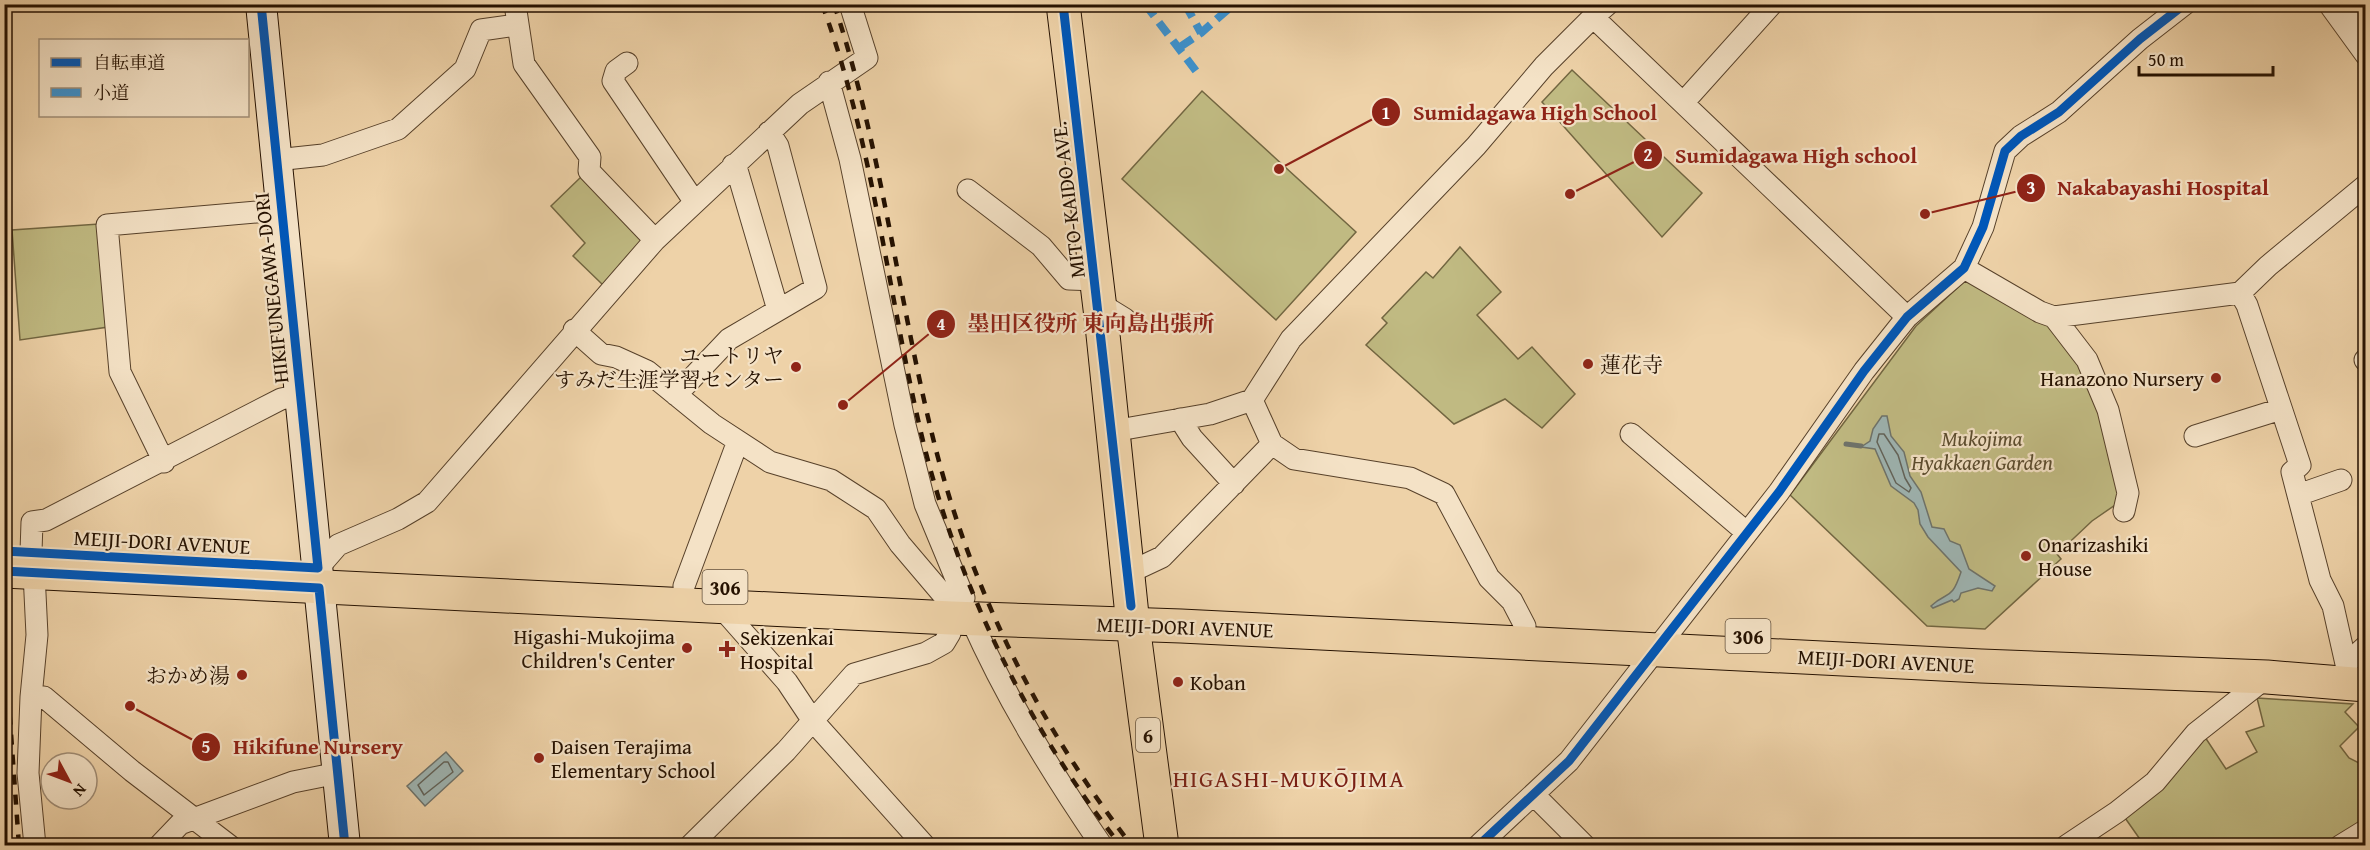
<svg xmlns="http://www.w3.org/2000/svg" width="2370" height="850" viewBox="0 0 2370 850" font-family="'Gentium Book Plus','Noto Serif JP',serif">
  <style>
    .green { fill: #c0ba82; stroke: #726641; stroke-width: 1.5 }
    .water { fill: #9eb5b3; stroke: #6e736b; stroke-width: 1.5 }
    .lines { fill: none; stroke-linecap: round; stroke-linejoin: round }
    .shore { stroke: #62635a; stroke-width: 1.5 }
    .stream { stroke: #6e736b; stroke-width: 5 }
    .street-casing { stroke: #57412a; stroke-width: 23 }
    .secondary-casing { stroke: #251100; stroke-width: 32 }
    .primary-casing { stroke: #251100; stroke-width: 35 }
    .highway-casing { stroke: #251100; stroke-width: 35 }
    .street { stroke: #f4e2c6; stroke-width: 21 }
    .secondary { stroke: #f4e2c6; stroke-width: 30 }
    .primary { stroke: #eed2a8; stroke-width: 33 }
    .highway { stroke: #eed2a8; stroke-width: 33 }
    .rail { stroke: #251100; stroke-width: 4.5; stroke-dasharray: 10 10; stroke-linecap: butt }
    .quiet { stroke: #3b92d0; stroke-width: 8; stroke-dasharray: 15 8; stroke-linecap: butt }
    .cycleway-casing { stroke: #f4e2c6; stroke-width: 13 }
    .cycleway { stroke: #0057b8; stroke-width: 9 }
    .poi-dot { fill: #8f2418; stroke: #f4e2c6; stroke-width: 2 }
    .labels { text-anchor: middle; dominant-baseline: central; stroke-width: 4.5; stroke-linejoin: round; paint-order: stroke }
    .shield { fill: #f4e2c6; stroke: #63503b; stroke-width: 1.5 }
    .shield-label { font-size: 20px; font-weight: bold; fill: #251100 }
    .street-label { font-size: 21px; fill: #251100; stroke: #f4e2c6 }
    .poi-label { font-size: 21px; fill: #251100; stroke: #f4e2c6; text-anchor: start }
    .park-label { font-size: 21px; font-style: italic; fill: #5b4c2e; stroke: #f4e2c6 }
    .quarter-label { font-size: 24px; letter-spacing: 1.5px; fill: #7a1f14; stroke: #f4e2c6 }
    .leader { fill: none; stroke: #8f2418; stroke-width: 2 }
    .callout-dot { fill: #8f2418; stroke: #f4e2c6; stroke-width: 2 }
    .mark-label { font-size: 18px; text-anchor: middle; font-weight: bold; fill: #fff }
    .callout-label { font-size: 22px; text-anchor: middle; font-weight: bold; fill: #8f2418; stroke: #f4e2c6; stroke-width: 4.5; stroke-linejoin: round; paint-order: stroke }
  </style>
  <rect width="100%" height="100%" fill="#eed2a8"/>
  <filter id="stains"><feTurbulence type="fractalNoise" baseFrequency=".00333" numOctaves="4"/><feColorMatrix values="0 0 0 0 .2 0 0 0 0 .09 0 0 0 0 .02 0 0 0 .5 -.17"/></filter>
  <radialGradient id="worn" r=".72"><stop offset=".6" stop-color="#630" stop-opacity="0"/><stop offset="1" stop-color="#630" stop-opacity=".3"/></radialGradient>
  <!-- green -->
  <path class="green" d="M1572,70l130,123 -40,44 -120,-135z
    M1202,91l154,141 -80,88 -154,-141z
    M582,176l60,65 -39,44 -30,-29 12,-13 -34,-37z
    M99,224l9,103 -88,13 -8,-110z
    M1460,247l41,45 -24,23 41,44 14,-12 43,47 -33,34 -37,-29 -51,25 -88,-79 21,-22 -5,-5 44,-46 7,6z
    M1967,279l77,42 40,42 37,129 -3,11 -26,18 -35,33 4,5 -76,70 -58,-3 -137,-131 126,-169z
    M2257,698l96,6 -8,8 14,15 -19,19 9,12 16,8v58l-37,21h-184l-21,-30 80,-81 23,35 31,-17 -11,-20 18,-6z"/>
  <!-- water -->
  <path class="water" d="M1882,416h5l4,20 13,16 6,24 11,16 11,35 12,2 6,12 10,4 9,24 26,17 -3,5 -14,-3 -17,5 -2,6 -5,3 -2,-2 -19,8 -2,-2c17,-16 20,-4 30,-34l-33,-35 -8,-13 -2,-14 -4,-7 -23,-17 -16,-37 -14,-2 9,-6 3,-12z
    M446,752l17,19 -38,35 -18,-20z"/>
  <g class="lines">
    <!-- shore -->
    <path class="shore" d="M1879,434h5l14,21 7,23 6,10 -2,4 -13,-9 -19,-41z
      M444,762h4l5,10 -29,23 -6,-10z"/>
    <!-- stream -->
    <path class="stream" d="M1846,444l15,2"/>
    <defs>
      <path id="street" d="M515,4l9,60 66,93 -1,14 66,69
        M1608,4l-15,13 314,300
        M2329,4l37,51
        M2353,4l13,19
        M627,63l-11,8 -3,10 81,120
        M829,82l21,77 55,266 20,79 39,94
        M1683,103l89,-99
        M276,160l47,-5 75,-26 67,-60 16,-39 35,-5
        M733,165l4,5 41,140
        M968,190l73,56 28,33 27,1
        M1964,268l76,44 14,5 186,-24 7,12 53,160 -8,7 28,108 13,26 13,58
        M2240,293l28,-27 98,-81
        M1099,303l26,16
        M2054,317l33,43 21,50 20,83 -4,18
        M574,330l27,24 15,3 31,14 65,53 58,38 61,18 45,29 24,35 45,53
        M2365,360l1,-1
        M676,395l53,-56 87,-51 -38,-142 -9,-14
        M1252,400l20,44 22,15 116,19 34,16 45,84 23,23 13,25
        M1180,419l12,19 42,46
        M1113,431l97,-17 42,-14 39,-61 185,-193 68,-80 49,-49
        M1631,434l115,98
        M2195,436l86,-27
        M164,462l-44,-90 -13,-147 173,-15
        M2298,495l43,-15
        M31,552l1,-30 14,-2 235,-121 20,-4
        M318,568l20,-23 60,-26 29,-17 228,-262 145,-136 67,-46 -17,-54
        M34,573l3,62 -6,62h13l88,74 98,75
        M1128,573l34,-16 110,-113
        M684,586l54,-145
        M720,606l67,76 26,39 112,125
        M971,619c36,81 81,154 131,227
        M2346,664l20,-18
        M31,697l-3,76 7,73
        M1534,795l51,51
        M159,846l21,-22 113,-42 45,-9
        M690,846l96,-95 68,-77 72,-21 18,-10 6,-10 1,-15
        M1478,846l91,-85 210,-269 85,-121 43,-54 57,-49 19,-41 22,-76 16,-15 38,-24 81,-73 45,-35
        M2066,846l51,-34 38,-30 41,-49 71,-56
        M2340,846l26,-16"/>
      <path id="secondary" d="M261,4l84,842"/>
      <path id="primary" d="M4,571l947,47 230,8 800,40 286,11 99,8"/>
      <path id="highway" d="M1063,4l39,321 31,300 29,221"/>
    </defs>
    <!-- street casing -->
    <use href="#street" class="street-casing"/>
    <!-- secondary casing -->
    <use href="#secondary" class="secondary-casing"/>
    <!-- primary casing -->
    <use href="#primary" class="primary-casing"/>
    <!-- highway casing -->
    <use href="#highway" class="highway-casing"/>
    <!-- street -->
    <use href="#street" class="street"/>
    <!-- secondary -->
    <use href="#secondary" class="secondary"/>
    <!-- primary -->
    <use href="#primary" class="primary"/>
    <!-- highway -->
    <use href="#highway" class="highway"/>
    <!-- rail -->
    <path class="rail" d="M822,4c52,141 66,292 101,437 36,147 104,286 198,405
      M834,4c48,144 64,296 101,442 37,146 105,281 197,400
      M4,635l15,211
      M9,819l1,27"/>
    <!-- quiet -->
    <path class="quiet" d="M1145,4l51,67
      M1185,4l16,29
      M1180,47l21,-14 33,-29"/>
    <defs>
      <path id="cycleway" d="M1063,4l68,602
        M4,551l314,17 -57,-564
        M4,571l315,17 26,258
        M1478,846l91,-85 210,-269 85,-121 43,-54 57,-49 19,-41 22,-76 16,-15 38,-24 81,-73 45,-35"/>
    </defs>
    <!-- cycleway casing -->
    <use href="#cycleway" class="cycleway-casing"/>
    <!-- cycleway -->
    <use href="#cycleway" class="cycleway"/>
  </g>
  <!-- markers -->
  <g class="poi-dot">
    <circle cx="1588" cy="364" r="6"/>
    <circle cx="796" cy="367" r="6"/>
    <circle cx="2216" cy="378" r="6"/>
    <circle cx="2026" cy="556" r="6"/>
    <circle cx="687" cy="648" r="6"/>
    <path d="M724 640h6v6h6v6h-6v6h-6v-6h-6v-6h6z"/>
    <circle cx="242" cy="675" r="6"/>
    <circle cx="1178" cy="682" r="6"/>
    <circle cx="539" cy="758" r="6"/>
  </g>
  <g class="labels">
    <!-- shield labels -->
    <g class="shield">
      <rect x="702.5" y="570" width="45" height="34" rx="4.5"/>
      <rect x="1725.5" y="619" width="45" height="34" rx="4.5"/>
      <rect x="1136" y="718" width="24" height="34" rx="4.5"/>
    </g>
    <g class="shield-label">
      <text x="725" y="587">306</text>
      <text x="1748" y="636">306</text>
      <text x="1148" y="735">6</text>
    </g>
    <!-- street labels -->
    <g class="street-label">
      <text transform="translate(1068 200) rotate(-97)">MITO-KAIDO AVE.</text>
      <text transform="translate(271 288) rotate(-96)">HIKIFUNEGAWA-DORI</text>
      <text transform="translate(162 542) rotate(3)">MEIJI-DORI AVENUE</text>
      <text transform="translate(1185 627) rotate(2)">MEIJI-DORI AVENUE</text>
      <text transform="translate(1886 661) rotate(3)">MEIJI-DORI AVENUE</text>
    </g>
    <!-- poi labels -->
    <g class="poi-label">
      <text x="784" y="355" text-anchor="end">ユートリヤ<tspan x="784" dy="24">すみだ生涯学習センター</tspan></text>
      <text x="1600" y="364">蓮花寺</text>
      <text x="2204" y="378" text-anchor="end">Hanazono Nursery</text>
      <text x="2038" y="544">Onarizashiki<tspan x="2038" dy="24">House</tspan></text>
      <text x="675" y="636" text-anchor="end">Higashi-Mukojima<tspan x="675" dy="24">Children's Center</tspan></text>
      <text x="740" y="637">Sekizenkai<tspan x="740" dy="24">Hospital</tspan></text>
      <text x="230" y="675" text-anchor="end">おかめ湯</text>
      <text x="1190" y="682">Koban</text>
      <text x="551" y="746">Daisen Terajima<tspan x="551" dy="24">Elementary School</tspan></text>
    </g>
    <!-- park labels -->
    <g class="park-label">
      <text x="1982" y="438">Mukojima<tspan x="1982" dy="24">Hyakkaen Garden</tspan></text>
    </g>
    <!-- quarter labels -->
    <g class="quarter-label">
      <text x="1289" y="778">HIGASHI-MUKŌJIMA</text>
    </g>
  </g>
  <!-- callouts -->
  <path class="leader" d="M1279 169L1386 112M1570 194L1648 155M1925 214L2031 188M843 405L941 324M130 706L206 747"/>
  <g class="callout-dot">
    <circle cx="1279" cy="169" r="6"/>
    <circle cx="1570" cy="194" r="6"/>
    <circle cx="1925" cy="214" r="6"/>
    <circle cx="843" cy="405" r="6"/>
    <circle cx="130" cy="706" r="6"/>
    <circle cx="1386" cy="112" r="15"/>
    <circle cx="1648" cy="155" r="15"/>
    <circle cx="2031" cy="188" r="15"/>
    <circle cx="941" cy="324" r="15"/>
    <circle cx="206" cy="747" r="15"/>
  </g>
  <g class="mark-label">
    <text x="1386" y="119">1</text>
    <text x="1648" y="161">2</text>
    <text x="2031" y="194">3</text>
    <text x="941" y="330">4</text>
    <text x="206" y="753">5</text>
  </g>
  <g class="callout-label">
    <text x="1535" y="120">Sumidagawa High School</text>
    <text x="1796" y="163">Sumidagawa High school</text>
    <text x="2163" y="195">Nakabayashi Hospital</text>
    <text x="1091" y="331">墨田区役所 東向島出張所</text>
    <text x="318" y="754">Hikifune Nursery</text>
  </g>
  <!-- margin -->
  <rect width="2370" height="850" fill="none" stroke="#eed2a8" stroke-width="24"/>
  <rect x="6" y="6" width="2358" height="838" fill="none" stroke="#251100" stroke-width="3"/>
  <rect x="12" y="12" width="2346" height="826" fill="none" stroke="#251100" stroke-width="1.5"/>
  <!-- legend -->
  <rect x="39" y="39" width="210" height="78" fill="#f4e2c6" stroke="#a18e77" stroke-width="1.5"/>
  <rect x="51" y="58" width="30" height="9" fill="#0057b8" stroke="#a18e77" stroke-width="1.5"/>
  <text x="93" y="69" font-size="18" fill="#251100">自転車道</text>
  <rect x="51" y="88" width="30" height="9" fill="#3b92d0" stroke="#a18e77" stroke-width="1.5"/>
  <text x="93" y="99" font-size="18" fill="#251100">小道</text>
  <!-- north arrow -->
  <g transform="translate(69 781) rotate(131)"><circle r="28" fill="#f4e2c6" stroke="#a18e77" stroke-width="1.5"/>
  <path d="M0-4.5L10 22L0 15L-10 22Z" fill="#8f2418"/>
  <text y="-9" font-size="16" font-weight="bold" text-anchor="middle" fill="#251100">N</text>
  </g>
  <!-- scale -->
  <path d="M2139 66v9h134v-9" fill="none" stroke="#251100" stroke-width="3"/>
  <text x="2148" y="66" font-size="18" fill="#251100" stroke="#f4e2c6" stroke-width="4.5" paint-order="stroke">50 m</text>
  <rect width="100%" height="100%" filter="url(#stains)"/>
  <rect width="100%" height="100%" fill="url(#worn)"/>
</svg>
